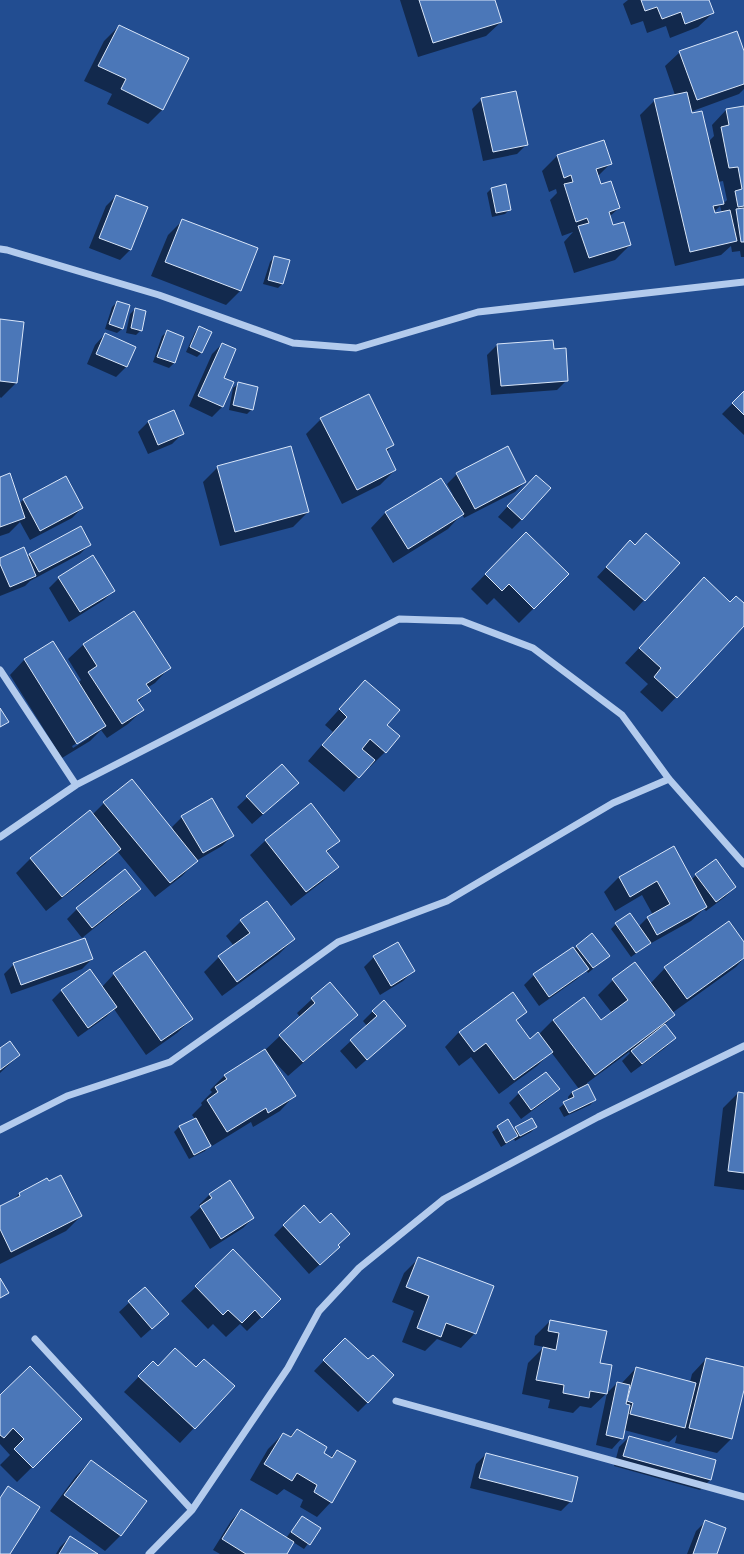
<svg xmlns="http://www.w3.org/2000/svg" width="744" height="1554" viewBox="0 0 744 1554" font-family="'Varela Round',sans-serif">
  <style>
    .shadow { fill: #0007; fill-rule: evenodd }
    .building { fill: #4b77b8; stroke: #d9e6f9 }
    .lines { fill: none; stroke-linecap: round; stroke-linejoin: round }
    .minor { stroke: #b3cbed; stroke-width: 7 }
  </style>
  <rect width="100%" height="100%" fill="#224d91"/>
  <!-- shadow -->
  <path class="shadow" d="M400,0h94l7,22 -15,14 -68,21z
    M628,0h80l5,13 -15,14 -28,11 -4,-12 -19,7 -4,-12 -12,4 -8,-21z
    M119,26l44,83 -15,15 -41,-20 5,-10 -28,-13 20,-40z
    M680,52l64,2v35l-5,5 -49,18 18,30 6,-6 -2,-11 14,-15 18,-3v150h-3l-1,-6 -8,1 -1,-6 -10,9 -46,11 -35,-151 15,-15 20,-5 -10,-29zM723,181l4,19 -4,4 -5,-22zM720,206l2,7 -8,2v-3z
    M482,99l45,45 -10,10 -34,7 -11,-52z
    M604,141l7,22 -14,14 3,8 19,23 -10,9 3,10 18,18 -15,15 -41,13 -10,-31 9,-10 -11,4 -12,-36 7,-7 -1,-4 -7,3 -7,-21 15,-15z
    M491,189l19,20 -5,5 -13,3 -5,-24z
    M116,196l30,12 -16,42 -10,10 -31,-12 17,-42z
    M183,220l74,29 -17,42 -14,14 -75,-29 17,-41z
    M274,257l9,26 -5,5 -15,-4 7,-22z
    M117,302l12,4 -7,23 -5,4 -12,-4 7,-22z
    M135,309l6,21 -5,5 -10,-2 4,-19z
    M0,320l16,63 -15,15 -1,-1z
    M200,327l2,25 -5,5 -11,-5 9,-20z
    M167,332l16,5 -9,26 -5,5 -16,-6 9,-26z
    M105,334l30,14 -9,19 -10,10 -29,-13 8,-19z
    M222,344v34l11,5 -11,24 -10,10 -23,-11 23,-52z
    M497,345l57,5 13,30 -10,10 -66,5 -4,-40z
    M238,384l14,25 -5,5 -18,-4 4,-22z
    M744,392v43l-22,-21z
    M173,411l9,23 -10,10 -24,10 -10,-22 10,-10z
    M321,419l72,26 -7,7 9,18 -15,15 -38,19 -36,-70z
    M218,467l90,45 -15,15 -73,19 -17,-64z
    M457,474l68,8 -10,10 -51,26 -2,-4 -14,15 -55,34 -22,-35 14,-15 56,-34 10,17 2,-1 -6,-11z
    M0,478l19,26 4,-4 59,8 -10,10 -42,22 -10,-18 -11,11 -9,3z
    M526,486l-4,33 -10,10 -14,-12z
    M81,527l9,17 -10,10 -50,27 -5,5 -25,10v-37l27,-2z
    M526,533l42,41 -49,49 -25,-25 -7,7 -16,-16z
    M630,541l5,4 43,18 -44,48 -37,-34z
    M59,578l55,12 -10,10 -35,22 -20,-34z
    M704,579l26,24 14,2v20l-82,87 -22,-20 8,-8 -23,-21z
    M134,613l35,55 -14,15 -8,5 2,3 -11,11 5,8 -15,14 -21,14 -6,-8 -11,11 -28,17 -52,-83 14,-15 29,-18 25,41 3,-3 -13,-21 15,-14zM89,736v2l-16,10 -1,-2z
    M365,681l20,44v27l-15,15 -1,-2 -25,27 -36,-31 25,-29 -8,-7z
    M282,765l5,28 -35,31 -15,-17z
    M211,800l21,36 -10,10 -26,15 -14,15 -27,21 -38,-46 -12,13 -59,47 -30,-38 14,-14 59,-47 3,3 12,-12 70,28 -2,-4 10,-10z
    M310,805l28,36 -12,12 11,14 -14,14 -32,25 -41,-51 15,-14z
    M674,848l17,32 5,-5 39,12 -10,10 -19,14 -2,-2 -13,12 -45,25 -15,11 -20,-28 5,-5 22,3 9,-9 6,-3 -11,-20 -27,16 -11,-19 15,-15z
    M140,889l-10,10 -48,39 -15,-19 10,-10z
    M241,921l53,18 -15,15 -57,42 -18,-24 15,-15 15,-11 -8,-10z
    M592,935l12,25 -16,13 -2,-3 -9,9 -38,27 -15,-21 10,-10 40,-26z
    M744,943v15l-8,9 -64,46 2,2 -10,10 11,13 -10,10 -34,25 -9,-12 8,-8 -1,-1 -42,31 8,17 -5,5 -26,12 -5,-9 10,-8 -1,-3 4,-5 7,-3 -28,-37 -14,14 -38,28 -28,-37 -12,9 -14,-19 14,-15 66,-20 -9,9 14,19 9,-6 14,-14 48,1 11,-8 -14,-18 15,-15 22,-16 15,20 15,-16z
    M374,957l39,14 -10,10 -23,14 -16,-28z
    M92,959l-10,10 -71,25 -7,-20 10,-10z
    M114,974l78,45 -15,14 -31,22 -32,-46 -8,8 -28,20 -26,-37 10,-10 40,-3z
    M312,999l45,16 -15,14 -54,47 -16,-17 -1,1 23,36 -14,15 -27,16 -2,-5 -39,24 -1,-2 -6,7 -16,8 -15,-27 5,-5 16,-8 -3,-4 10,-10 -1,-2 11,-11 -2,-2 15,-15 39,-24 36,-34 -3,-4z
    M373,1011l32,15 -49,43 -16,-18 27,-25 -4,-5z
    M0,1050l19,5 -19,18z
    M546,1073l12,16 -10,10 -27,20 -12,-16 10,-10z
    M738,1093l6,1v96l-30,-4 9,-78z
    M508,1121l6,10 2,-3 20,-1 -5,5 -16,9 -1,-2 -13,8 -9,-15z
    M47,1180l34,36 -15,15 -66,33v-57l11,-5 8,-8z
    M230,1182l23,36 -10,10 -33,21 -20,-32 11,-10 -2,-2 10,-10z
    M284,1225l53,20 -9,12 -19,17 -35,-39z
    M419,1258l56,75 -14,15 -24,-9 -12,12 -23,-9 12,-31 -22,-9 12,-29z
    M196,1287l84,12 -33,32 -7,-7 -14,13 -13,-13 -5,5 -27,-28z
    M145,1288l23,26 -27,24 -22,-26z
    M550,1321l49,43 7,30 -15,14 -11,-2 -7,7 -25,-5 2,-8 -28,-6 6,-31 16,-16 -10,-2 1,-9z
    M335,1349l33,11v42l-10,10 -44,-41z
    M706,1359l38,9v18l-12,52 -15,15 -42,-10 2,-8 -8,7 -45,-12 -2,8 -10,11 -16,-4 11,-52 10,-10h5l14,-15 54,14 2,-8z
    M153,1362l5,5 36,61 -14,15 -56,-51z
    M0,1396l81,23 -64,63 -17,-17 10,-10 -10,-11z
    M297,1430l26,23 7,5 7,-7 -6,51 -14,15 -17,-10 3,-7 -19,-11 -7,6 -27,-15 18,-31 15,-15 6,3z
    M629,1437l86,24 -5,19 -10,10 -86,-24 5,-19z
    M486,1454l85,47 -10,10 -91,-23 6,-24z
    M91,1461l54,40 -25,35 -15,15 -55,-40 26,-35z
    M241,1510l45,28 16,-21 17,12 -15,20 -11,-7 -7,12h-66l-7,-4 18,-29z
    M706,1521l9,33h-28l9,-23z
    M70,1537l27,17h-41l4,-7z"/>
  <!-- building -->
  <path class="building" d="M419,0h76l7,22 -69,21z
    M641,0h68l5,13 -29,11 -4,-12 -19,7 -5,-12 -12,4z
    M119,25l70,33 -26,52 -42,-21 5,-10 -28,-13z
    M737,31l7,20v33l-47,16 -18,-49z
    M516,91l12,54 -35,7 -12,-54z
    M687,92l5,21 10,-2 22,93 -11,2 2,7 15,-3 7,31 -47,11 -36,-153z
    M744,106v100l-6,1 -3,-16 7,-2 -4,-22 -9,1 -8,-41 8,-2 -3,-16z
    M604,140l8,24 -16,5 5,15 10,-3 9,27 -11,4 4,13 11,-3 7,23 -42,13 -11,-32 11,-3 -2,-5 -11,4 -12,-38 9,-2 -2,-7 -7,3 -7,-23z
    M506,184l5,26 -15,3 -5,-25z
    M116,195l32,12 -17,43 -32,-12z
    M744,208v34h-3l-5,-33z
    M182,219l76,29 -17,43 -76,-29z
    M274,256l16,4 -7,24 -15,-4z
    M117,301l13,4 -7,24 -14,-5z
    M135,308l11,3 -4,20 -11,-3z
    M0,319l24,3 -7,61 -17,-2z
    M199,326l13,6 -10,21 -12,-6z
    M167,330l17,7 -9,26 -18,-6z
    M105,333l31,14 -9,20 -31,-13z
    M553,340l1,9 12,-1 2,33 -67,5 -4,-42z
    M222,343l14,6 -12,29 10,4 -11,25 -25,-11z
    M238,382l20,5 -5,23 -20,-5z
    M744,391v24l-12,-12z
    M369,394l25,51 -8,4 10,21 -39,20 -37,-72z
    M174,410l10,24 -26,11 -10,-24z
    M291,446l18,66 -74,20 -18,-66z
    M508,446l18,36 -51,27 -19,-36z
    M10,473l15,45 -25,9v-50z
    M536,475l15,13 -29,32 -15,-14z
    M66,476l17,32 -43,23 -17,-32z
    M441,478l23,36 -56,35 -23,-37z
    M81,526l10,19 -52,27 -10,-18z
    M526,532l43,42 -35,35 -25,-25 -7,7 -17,-17z
    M646,533l34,30 -35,38 -39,-34 24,-27 5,5z
    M24,547l12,29 -26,11 -10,-23v-6z
    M93,555l22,36 -35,21 -22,-35z
    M704,577l26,25 6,-6 8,7v23l-67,72 -23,-21 7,-9 -22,-20z
    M134,611l37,57 -25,16 5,7 -14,9 7,10 -22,14 -34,-52 9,-6 -14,-22z
    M53,641l53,85 -29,18 -53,-85z
    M365,680l35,30 -13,15 13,11 -14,17 -16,-14 -8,10 13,11 -16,18 -37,-33 25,-28 -8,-8z
    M0,708l9,14 -9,5z
    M282,764l17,19 -36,31 -17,-18z
    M132,779l66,82 -28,22 -67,-81z
    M212,798l22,38 -31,17 -22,-37z
    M311,803l29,38 -14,10 13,16 -33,25 -41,-52z
    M90,810l31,39 -59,48 -32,-39z
    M674,846l33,61 -50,28 -10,-18 23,-13 -13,-23 -27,16 -11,-20z
    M716,859l20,28 -20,15 -21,-28z
    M125,869l16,20 -49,39 -16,-20z
    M267,901l28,38 -58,43 -19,-26 32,-23 -10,-13z
    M630,913l21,30 -15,10 -21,-30z
    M729,921l15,21v16l-57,41 -23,-32z
    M592,933l18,23 -17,12 -17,-22z
    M85,938l8,21 -72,26 -8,-22z
    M398,942l17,29 -24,15 -18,-30z
    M573,947l16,22 -40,28 -16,-23z
    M145,951l48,68 -32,22 -48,-68z
    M635,962l40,53 -80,60 -42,-55 31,-23 17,23 27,-20 -16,-21z
    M90,969l27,38 -29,21 -27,-38z
    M330,982l28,33 -55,47 -24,-27 36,-32 -4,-5z
    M513,992l14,20 -11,8 14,19 8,-7 15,20 -39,28 -28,-37 -12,9 -15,-20z
    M384,1000l22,26 -39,34 -17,-20 27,-24 -5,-5z
    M665,1024l11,14 -34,26 -11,-13z
    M10,1041l10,14 -20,15v-22z
    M265,1049l31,47 -28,17 -2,-5 -39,24 -20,-32 11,-8 -3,-5 12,-8 -3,-4z
    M546,1072l14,17 -29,21 -13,-18z
    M588,1084l8,16 -27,13 -6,-11 11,-5 -2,-5z
    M738,1092l6,1v80l-16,-2z
    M196,1118l15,28 -17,9 -15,-29z
    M532,1118l5,9 -17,9 -5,-9z
    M508,1119l10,17 -12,7 -9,-17z
    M61,1175l21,41 -71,36 -11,-23v-23l20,-10 -1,-3 28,-15 2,3z
    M230,1180l24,38 -33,21 -21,-33 12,-8 -3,-4z
    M304,1205l16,18 11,-10 19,21 -12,11 2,2 -20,18 -37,-40z
    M233,1249l48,50 -19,19 -7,-8 -13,13 -14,-13 -5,5 -28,-29z
    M418,1257l76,29 -18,48 -30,-11 -5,14 -24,-9 12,-32 -23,-9z
    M0,1278l9,15 -9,5z
    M145,1287l24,27 -17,15 -24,-28z
    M550,1320l57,11 -7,32 12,2 -5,29 -17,-3 -1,7 -26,-5 1,-8 -28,-5 7,-33 13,3 3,-17 -11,-2z
    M345,1338l23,21 5,-4 21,20 -26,28 -45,-43z
    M175,1348l21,19 8,-8 31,27 -40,43 -57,-53 15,-15 5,5z
    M706,1358l38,9v23l-12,49 -43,-11z
    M30,1366l52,53 -49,49 -19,-19 10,-10 -11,-11 -9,10 -4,-3v-40z
    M636,1367l60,16 -11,45 -55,-14 3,-11 -6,-2z
    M617,1382l13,3 -4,19 4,1 -7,34 -17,-4z
    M297,1429l30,18 -3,6 8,5 5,-8 19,11 -24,42 -18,-11 3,-7 -20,-12 -5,8 -28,-17 19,-31 8,4z
    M629,1436l87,24 -5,20 -88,-24z
    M486,1453l92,24 -6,25 -93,-24z
    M91,1460l56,41 -26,35 -57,-41z
    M8,1486l32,21 -30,47h-10v-56z
    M241,1509l53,33 -7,12h-41l-24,-15z
    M302,1516l19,12 -11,17 -19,-13z
    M705,1520l21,8 -9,26h-24z
    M70,1536l28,18h-39z"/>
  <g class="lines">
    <!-- minor -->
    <path class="minor" d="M0,249l7,1 152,45 134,48 63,5 122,-36 266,-30
      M0,670l76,115
      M0,837l76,-52 323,-166 63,2 71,27 89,67 47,64 75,85
      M0,1130l67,-34 103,-34 88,-62 80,-58 109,-41 166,-98 56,-24
      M35,1339l157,171
      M396,1401l348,96
      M149,1554l43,-44 96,-142 31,-57 40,-43 85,-69 154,-82 146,-71"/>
  </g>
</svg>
